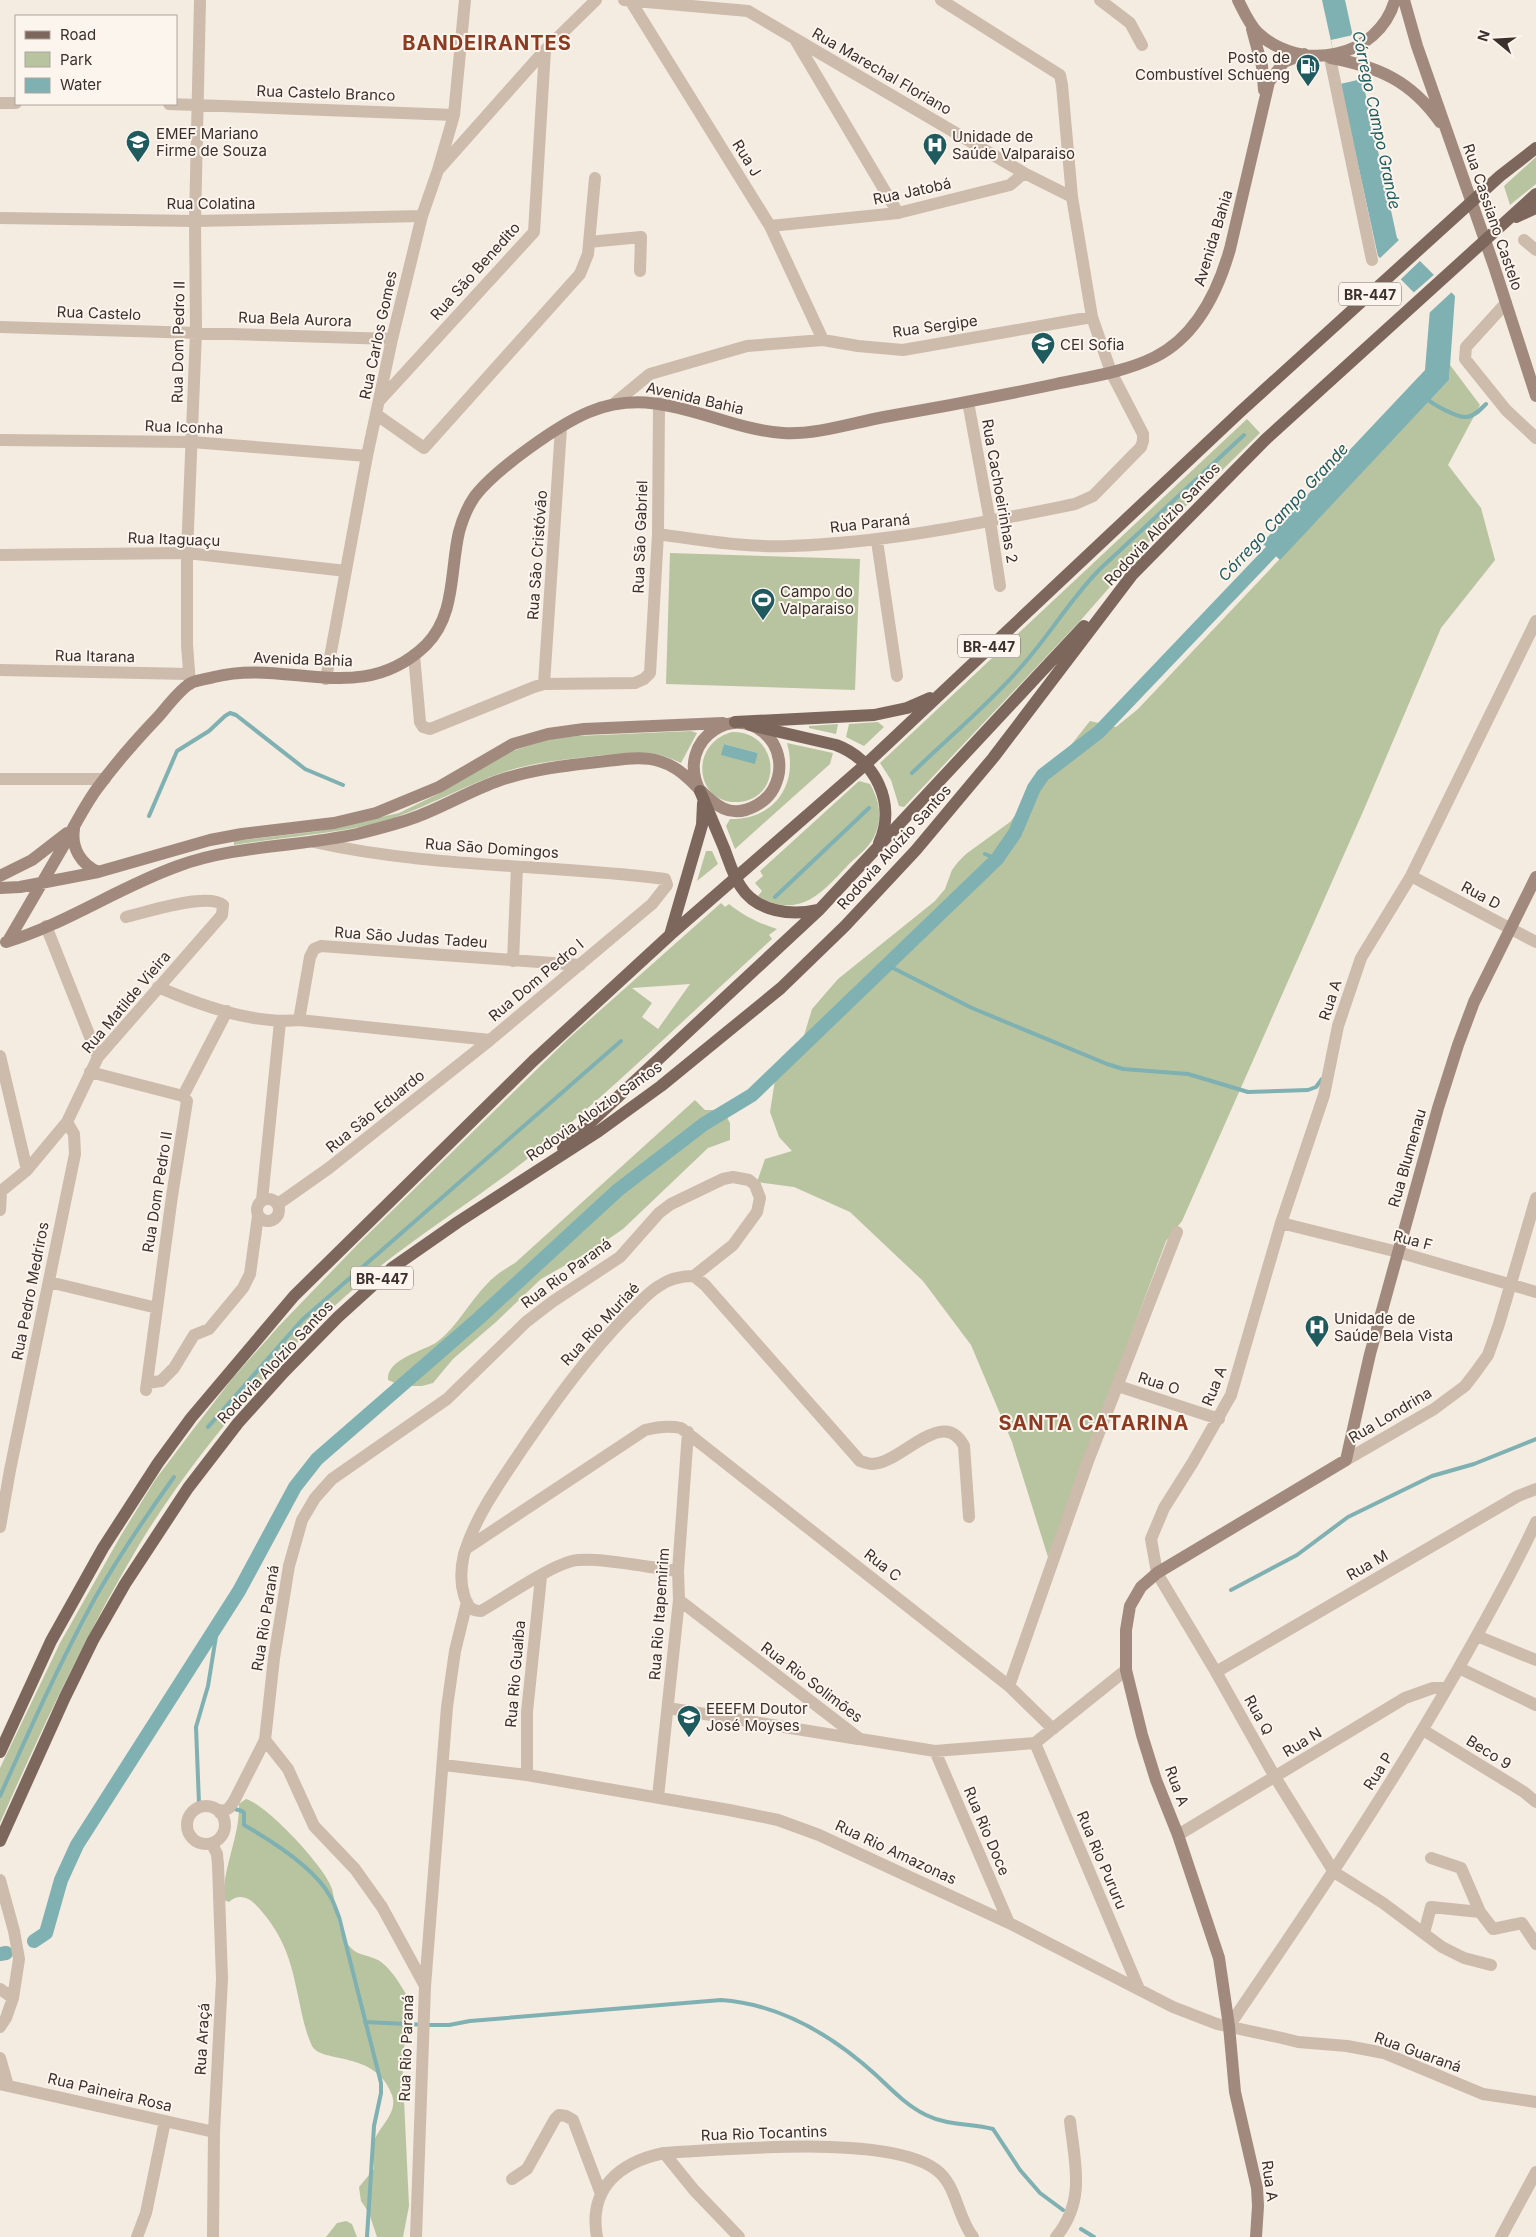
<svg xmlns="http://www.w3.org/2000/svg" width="1536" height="2237" viewBox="0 0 1536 2237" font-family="Inter,sans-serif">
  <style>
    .green { fill: #b8c4a0; fill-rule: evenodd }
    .water { fill: #7fb0b2 }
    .pier { fill: #f4ebe1 }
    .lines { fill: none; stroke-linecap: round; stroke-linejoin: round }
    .stream { stroke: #7fb0b2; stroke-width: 4 }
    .canal { stroke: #7fb0b2; stroke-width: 14 }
    .street { stroke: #cdbbac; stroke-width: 12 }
    .secondary { stroke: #a18a7d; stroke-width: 12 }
    .primary { stroke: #7d675c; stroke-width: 12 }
    .labels { text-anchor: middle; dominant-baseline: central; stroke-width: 4; stroke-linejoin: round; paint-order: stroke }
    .shield { fill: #fbf5ee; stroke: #756b66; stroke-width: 1 }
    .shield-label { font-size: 14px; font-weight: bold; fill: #3b302b }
    .poi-label { font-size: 15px; fill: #3b302b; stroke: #fbf5ee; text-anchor: start }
    .street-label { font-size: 15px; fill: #3b302b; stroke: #fbf5ee }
    .water-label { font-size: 16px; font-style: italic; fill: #1f5a5e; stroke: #fbf5ee }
    .district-label { font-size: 20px; font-weight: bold; letter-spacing: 1px; fill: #8c3b22; stroke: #fbf5ee }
  </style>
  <rect width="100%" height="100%" fill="#f4ebe1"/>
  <!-- green -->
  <path class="green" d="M1536,157v27l-26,21 -6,-19z
    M1450,365l30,40 -32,60 33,43 14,52 -54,68 -76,179 -183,414 -16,20 -118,316 -36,-115 -41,-97 -48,-64 -73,-69 -56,-25 -37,-5 8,-23 27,-8 -13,-14 -9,-25 5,-32 28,-41 9,-30 26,-30 97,-78 10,-12 7,-19 6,-8 8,-8 44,-32 80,-101 26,6 22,-18 311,-329z
    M1247,419l13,14 -110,108 -70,80 -176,186 -5,-1 -8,-26 -11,-17z
    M670,553l190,6 -5,131 -189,-6z
    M878,722l6,5 -20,19 -18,-9 3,-13z
    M838,724l-2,10 -27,-6v-2z
    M691,731l6,2 -16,30c-26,-14 -49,-10 -77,-8 -33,4 -66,6 -97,16 -46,15 -87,41 -134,53 -46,11 -92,13 -139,21v-4l85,-10 80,-18 45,-22 65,-39 41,-13 28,-3z
    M732,732c48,-1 52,66 7,70 -44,3 -51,-58 -7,-70zM724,744l34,9 -3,10 -33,-8z
    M787,743l46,10 -3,11 -95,85 -9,-23 4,-7c44,1 69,-34 57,-76z
    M859,781l11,3c8,14 13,31 6,48 -4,13 -17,23 -27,32 -27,29 -49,56 -91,32l4,-5 -7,-8 8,-7 -3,-5z
    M706,851h6l6,13 -21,17z
    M721,903l4,4 4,-3c15,12 29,19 48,25l-8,6 3,4c-76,69 -151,143 -231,209 -46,38 -97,70 -145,106 -34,26 -68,57 -98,88 -57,59 -116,132 -159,203 -53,89 -97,183 -139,278v-55l60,-125 60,-106 35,-57 40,-53 37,-48 46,-52 81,-84 210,-205zM690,984l-32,45 -16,-12 10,-14 -20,-15z
    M695,1100l10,10h18l7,13v17l-22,8 -85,81 -29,20 -53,30 -45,43 -43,37 -20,24 -11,3h-20l-14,-6c-2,-21 36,-29 49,-38 21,-16 32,-40 50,-58 8,-9 18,-15 28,-21z
    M246,1799c21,6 80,69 86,90 5,19 4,43 18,58 8,9 19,8 28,13 15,9 26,31 35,46l-11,51 7,149 -6,31h-26l-8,-24 -8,-12 -2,-14 15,-18c0,-7 -2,-16 -1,-23 2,-17 26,-31 19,-51 -16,-45 -70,-31 -80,-49 -8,-17 -11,-37 -15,-55 -7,-36 -17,-61 -42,-87 -8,-8 -18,-10 -26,-2l-5,-2c-2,-32 16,-63 15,-96z
    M346,2221l6,3 5,13h-31l11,-14z"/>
  <!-- water -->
  <path class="water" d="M1322,0h23l52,238 58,58 -6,84 -169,180 -18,-17 163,-173 5,-61 -52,-53z
    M724,744l34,9 -3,11 -34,-9z"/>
  <!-- pier -->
  <path class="pier" d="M1353,35l9,44 -22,5 -9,-44z
    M1401,238l21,21 -23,22 -21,-21z
    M1436,273l18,17 -27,25v-5l-15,-16z"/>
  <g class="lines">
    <!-- stream -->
    <path class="stream" d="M1427,399c7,6 31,19 39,18 8,0 15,-8 20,-13
      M912,773c36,-35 76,-68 109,-106 28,-31 50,-69 79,-98l144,-134
      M149,816l28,-65 32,-20 16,-15 5,-3 6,2 69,54 38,16
      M985,854l12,5
      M775,897l94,-89
      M887,965l85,43 135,56 16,5 65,5 60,18 60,-2 8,-3 6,-8
      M208,1427l94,-107 319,-279
      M1231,1590l66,-35 51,-38 84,-41 42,-12 62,-25
      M218,1624l-10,62 -12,41 3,77 25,3
      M0,1796c30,-67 60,-134 95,-198 24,-42 51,-82 79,-121
      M231,1808l11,3 2,2v12c28,16 70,42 86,71 4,6 6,14 9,21l42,166v10l-7,33 -7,111
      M365,2022l62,3h22l21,-4 251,-21c59,4 112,36 155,75 16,15 30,30 50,40 22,11 45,8 67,14l27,41 20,23 23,17
      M1081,2229l13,8"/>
    <!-- canal -->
    <path class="canal" d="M34,1941l12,-8 15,-53 16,-35 162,-254 56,-104 22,-28 161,-140 140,-129 86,-66 48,-29 245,-236 18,-26 19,-45 9,-13 56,-43 185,-194
      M0,1954l6,-1"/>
    <!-- street -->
    <path class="street" d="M624,0l124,11 276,162 48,24 20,120 19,55 32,62v7l-2,6 -48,49 -18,8c-94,19 -189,39 -285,42 -44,2 -89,-6 -132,-12
      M630,0l140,226 53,114
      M941,0l119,75 2,10 10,112
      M1100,0l30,23 12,22
      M796,41l102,172
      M1330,58l42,202
      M0,103h16
      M169,104l285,11
      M440,168l105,-118 51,-50
      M0,218l195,3 227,-5
      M770,226l128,-13 112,-28 14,-12
      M1524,240l12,10
      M589,242l52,-5 -1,34
      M1506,303l-40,44 -1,12 41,51 30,28
      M0,327l392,12
      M380,400l154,-168 11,-182
      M616,402l34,-28 97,-28 76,-6 35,6 45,4 189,-33
      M968,402l22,119 10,65
      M377,415l47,33 156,-174 8,-20 7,-76
      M0,440l192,2 175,14
      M877,541l20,135
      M0,555l187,-2 159,18
      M414,655l6,67 3,5 7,2 104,-42 10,-3 91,-1 9,-4 6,-6 8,-139 1,-131
      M0,670l189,4
      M326,679l41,-223 25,-117 30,-123 16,-46 16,-55 11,-115
      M190,684l-3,-39v-92l9,-221 -1,-111 5,-221
      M544,684l17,-256
      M0,779h105
      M1411,876l125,66
      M46,926l52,131
      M513,961l4,-94
      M158,987c41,18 96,38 141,33l191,20 162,-136 15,-19 -2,-6c-117,-15 -236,-11 -351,-37
      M299,1020l11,-63 4,-8 7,-3 259,19
      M0,1056l27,114
      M90,1072l93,24 4,5 -15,95 -26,194
      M183,1096l44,-85
      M0,1192l27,-22 40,-48 31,-65 124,-142 1,-10c-15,-13 -77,7 -97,12
      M257 1210a11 11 0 1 1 22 0a11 11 0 1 1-22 0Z
      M262,1200l18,-178
      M278,1204l51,-36 161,-128
      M0,1210l1,-18
      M1281,1223l117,29 138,40
      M49,1282l108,26
      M147,1383l14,-2 13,-13 20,-33 15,-6 34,-41 7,-14 8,-58
      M1118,1386l101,33
      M1346,1460l88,-51 31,-23 10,-13 13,-18 11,-31 37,-126
      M0,1527l10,-57 65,-316 -1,-20 -7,-12
      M467,1548l178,-118c12,-3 23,-5 36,-2l328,258 44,43
      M678,1571c-25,-3 -84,-15 -106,-10 -26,7 -66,36 -91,50 -11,0 -14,-6 -17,-16 -4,-13 -3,-28 0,-41 12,-39 37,-73 59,-106 32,-47 65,-93 105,-134 10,-9 19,-21 31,-28 11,-8 22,-10 35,-10l11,9 155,176c4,1 8,3 12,3 29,0 71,-59 92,-18l5,71
      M679,1600l181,139 75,12 100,-8 91,-73
      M1477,1636l59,24
      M1459,1668l77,37
      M1216,1672l302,-176 18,-7
      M1009,1686l79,-225 89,-229
      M668,1708l190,31
      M1423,1730l101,62 12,10
      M1035,1743l104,246
      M935,1751l74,172
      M444,1765l83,10 202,35 49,10 41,15 190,88 164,84 44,17 65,14 16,4 49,4 37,7 99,41 53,8
      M527,1775v-63l14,-135
      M658,1797l21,-197 -1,-29 10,-139
      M187 1825a19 19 0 1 1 38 0a19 19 0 1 1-38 0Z
      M220,1813l9,-5 5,-7 31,-61
      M1178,1835l227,-137 28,-10h14
      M212,1844l5,10 1,11 4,114 -8,153 -1,105
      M1431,1858l30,10 19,44 13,17 29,-6 14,21
      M0,1880l14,51 5,28 -6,39 -7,20 -6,9
      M1424,1933l7,-26 49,5
      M1491,1965l-27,-7 -22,-11 -59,-44 -49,-31 -59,-95 -59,-105 -59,-99 -6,-34 13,-31 29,-46 38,-67 50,-172 43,-128 14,-69 23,-68 50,-82 125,-255
      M425,1986l-43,-79 -27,-38 -41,-43 -26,-57 -23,-29 9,-82 15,-92 13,-46 13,-22 17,-19 115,-80 79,-77 26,-20 68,-45 39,-44 12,-9 52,-25 10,-2 16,3 6,5 5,13 -3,14 -24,33 -39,31
      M0,1989l13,9
      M1229,2026c80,-117 159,-234 229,-357 27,-48 55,-97 78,-147
      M0,2058l8,28
      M0,2084l214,48
      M664,2153l30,37 45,47
      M512,2179l15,-10 28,-50 4,-4 7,1 7,4 28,74
      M137,2237l9,-24 19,-92
      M416,2237l9,-251 22,-279 8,-56 12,-49
      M597,2237c-9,-49 23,-75 67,-84 59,-3 234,-21 276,20 17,16 18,45 33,64
      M1056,2237c30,-36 19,-73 14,-116
      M1501,2237l35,-65"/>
    <!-- secondary -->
    <path class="secondary" d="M1238,0c6,12 11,24 20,33 43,40 120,26 137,-33
      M1404,0l13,46 77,220 42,130
      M1252,29l10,37 2,24
      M1331,58c48,9 80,23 109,64
      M74,829c-3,19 7,35 24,43
      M0,876l32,-16 35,-27
      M0,888l20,-1 78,-15 112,-32 32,-6 92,-11 42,-10 63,-26 74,-43 35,-10 36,-5 139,-6
      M8,941c19,-32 37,-64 56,-96 10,-19 20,-38 32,-55 19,-26 40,-50 62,-73 8,-9 22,-28 33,-34 6,-3 16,-4 23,-6 74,-19 147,31 212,-32 30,-30 24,-75 33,-113 3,-11 9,-26 16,-36 21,-27 83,-71 114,-84 70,-29 126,16 194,21 33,2 69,-10 101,-16 58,-10 115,-21 172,-33 33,-7 69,-12 99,-27 42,-21 63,-66 75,-108l39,-167 15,-20 20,-8
      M6,942c60,-18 113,-55 172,-76 57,-21 120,-19 179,-32 20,-5 40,-10 59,-17 27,-10 52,-25 79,-35 41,-15 86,-18 129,-23 18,-2 33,-1 49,8 29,15 44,61 84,38 11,-6 18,-16 21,-28 3,-11 1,-24 -5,-34 -32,-47 -100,-4 -73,48
      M1256,2237l2,-31 -1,-18 -22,-96 -6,-66 -10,-68 -41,-123 -22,-55 -14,-45 -16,-65v-40l4,-24 11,-19 16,-14 189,-113 24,-106 68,-246 20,-63 16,-43 62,-125"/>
    <!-- primary -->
    <path class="primary" d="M1516,217l20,-9
      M735,722l139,-7 33,-7 23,-10
      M750,725l86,20c39,14 61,59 43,98
      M700,791c8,19 16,38 24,57 5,13 9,28 17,39 16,25 51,29 76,23
      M670,935l32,-110 1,-22
      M563,1148l257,-239 264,-283
      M0,1752l51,-111 52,-93 55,-85 33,-45 103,-122 239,-235 137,-126 196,-171 374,-352 260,-236 36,-28
      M0,1841l65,-144 28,-57 32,-56 63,-96 50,-65 46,-51 54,-55 54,-49 66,-46 141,-91 62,-45 120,-98 64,-62 71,-76 77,-92 139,-183 133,-135 271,-246"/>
  </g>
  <!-- icons -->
  <defs>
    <symbol id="fuel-pin" viewBox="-11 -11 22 30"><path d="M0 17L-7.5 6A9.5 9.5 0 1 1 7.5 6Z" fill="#1f5a5e" stroke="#fbf5ee"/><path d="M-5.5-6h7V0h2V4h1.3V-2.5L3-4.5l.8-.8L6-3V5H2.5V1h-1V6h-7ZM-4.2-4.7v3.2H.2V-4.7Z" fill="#fff"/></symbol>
    <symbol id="school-pin" viewBox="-11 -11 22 30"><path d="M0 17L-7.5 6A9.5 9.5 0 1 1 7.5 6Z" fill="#1f5a5e" stroke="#fbf5ee"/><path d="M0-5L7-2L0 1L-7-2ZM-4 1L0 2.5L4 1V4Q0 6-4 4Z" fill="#fff"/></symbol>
    <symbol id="hospital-pin" viewBox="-11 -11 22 30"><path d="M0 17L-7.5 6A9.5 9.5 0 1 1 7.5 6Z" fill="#1f5a5e" stroke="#fbf5ee"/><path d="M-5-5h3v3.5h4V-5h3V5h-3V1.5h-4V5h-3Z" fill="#fff"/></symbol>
    <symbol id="stadium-pin" viewBox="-11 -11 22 30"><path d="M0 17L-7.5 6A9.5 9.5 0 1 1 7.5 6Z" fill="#1f5a5e" stroke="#fbf5ee"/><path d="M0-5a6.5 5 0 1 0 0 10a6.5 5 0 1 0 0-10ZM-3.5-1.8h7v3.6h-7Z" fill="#fff"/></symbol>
  </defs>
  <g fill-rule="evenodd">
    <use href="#fuel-pin" x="1294" y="52" width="28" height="38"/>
    <use href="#school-pin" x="124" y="128" width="28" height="38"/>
    <use href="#hospital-pin" x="921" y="131" width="28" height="38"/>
    <use href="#school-pin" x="1029" y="330" width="28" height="38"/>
    <use href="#stadium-pin" x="749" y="586" width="28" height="38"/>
    <use href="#hospital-pin" x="1303" y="1313" width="28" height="38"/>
    <use href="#school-pin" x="675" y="1703" width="28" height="38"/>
  </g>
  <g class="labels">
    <!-- shield labels -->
    <g class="shield">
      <rect x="1339" y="282.5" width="62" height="23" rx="4"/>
      <rect x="958" y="634.5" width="62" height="23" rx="4"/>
      <rect x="351" y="1266.5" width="62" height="23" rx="4"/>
    </g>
    <g class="shield-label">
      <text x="1370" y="294">BR-447</text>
      <text x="989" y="646">BR-447</text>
      <text x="382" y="1278">BR-447</text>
    </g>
    <!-- poi labels -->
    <g class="poi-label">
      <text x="1290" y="57" text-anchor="end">Posto de<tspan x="1290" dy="17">Combustível Schueng</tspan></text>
      <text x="156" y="133">EMEF Mariano<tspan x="156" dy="17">Firme de Souza</tspan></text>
      <text x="952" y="136">Unidade de<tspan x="952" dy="17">Saúde Valparaiso</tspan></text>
      <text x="1060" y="344">CEI Sofia</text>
      <text x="780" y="591">Campo do<tspan x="780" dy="17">Valparaiso</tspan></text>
      <text x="1334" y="1318">Unidade de<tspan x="1334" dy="17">Saúde Bela Vista</tspan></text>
      <text x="706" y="1708">EEEFM Doutor<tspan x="706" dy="17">José Moyses</tspan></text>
    </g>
    <!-- street labels -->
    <g class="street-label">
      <text transform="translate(882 71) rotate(30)">Rua Marechal Floriano</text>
      <text transform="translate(326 93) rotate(2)">Rua Castelo Branco</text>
      <text transform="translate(747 158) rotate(58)">Rua J</text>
      <text transform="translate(912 191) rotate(-12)">Rua Jatobá</text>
      <text x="211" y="203">Rua Colatina</text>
      <text transform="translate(1493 217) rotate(71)">Rua Cassiano Castelo</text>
      <text transform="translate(1213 238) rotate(-73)">Avenida Bahia</text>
      <text transform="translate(475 271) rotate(-48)">Rua São Benedito</text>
      <text transform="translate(99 313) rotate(2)">Rua Castelo</text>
      <text transform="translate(295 319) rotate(2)">Rua Bela Aurora</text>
      <text transform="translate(935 326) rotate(-8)">Rua Sergipe</text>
      <text transform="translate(378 335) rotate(-78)">Rua Carlos Gomes</text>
      <text transform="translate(178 342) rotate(-89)">Rua Dom Pedro II</text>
      <text transform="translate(695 398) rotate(13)">Avenida Bahia</text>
      <text transform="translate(184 427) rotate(2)">Rua Iconha</text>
      <text transform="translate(1000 491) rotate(80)">Rua Cachoeirinhas 2</text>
      <text transform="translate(870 523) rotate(-6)">Rua Paraná</text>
      <text transform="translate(1162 524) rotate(-47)">Rodovia Aloízio Santos</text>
      <text transform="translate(640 537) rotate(-88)">Rua São Gabriel</text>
      <text transform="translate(174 539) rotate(2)">Rua Itaguaçu</text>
      <text transform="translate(537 555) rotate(-86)">Rua São Cristóvão</text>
      <text transform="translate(95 656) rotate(1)">Rua Itarana</text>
      <text transform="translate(303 659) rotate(2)">Avenida Bahia</text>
      <text transform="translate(894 847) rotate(-48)">Rodovia Aloízio Santos</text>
      <text transform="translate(492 848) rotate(4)">Rua São Domingos</text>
      <text transform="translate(1481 895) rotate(28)">Rua D</text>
      <text transform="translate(411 937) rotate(4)">Rua São Judas Tadeu</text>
      <text transform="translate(536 980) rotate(-40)">Rua Dom Pedro I</text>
      <text transform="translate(1330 1000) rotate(-72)">Rua A</text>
      <text transform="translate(126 1002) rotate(-50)">Rua Matilde Vieira</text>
      <text transform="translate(375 1111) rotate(-39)">Rua São Eduardo</text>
      <text transform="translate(594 1111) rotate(-35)">Rodovia Aloízio Santos</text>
      <text transform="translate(1407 1158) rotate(-74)">Rua Blumenau</text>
      <text transform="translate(157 1192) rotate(-81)">Rua Dom Pedro II</text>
      <text transform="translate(1413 1240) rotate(15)">Rua F</text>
      <text transform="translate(566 1273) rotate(-36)">Rua Rio Paraná</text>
      <text transform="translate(30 1291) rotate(-79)">Rua Pedro Medriros</text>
      <text transform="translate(600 1324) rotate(-47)">Rua Rio Muriaé</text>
      <text transform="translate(275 1362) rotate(-47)">Rodovia Aloízio Santos</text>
      <text transform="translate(1159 1383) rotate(18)">Rua O</text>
      <text transform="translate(1214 1386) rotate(-68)">Rua A</text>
      <text transform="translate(1390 1415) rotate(-31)">Rua Londrina</text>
      <text transform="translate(883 1565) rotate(38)">Rua C</text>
      <text transform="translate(1367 1565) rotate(-30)">Rua M</text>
      <text transform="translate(659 1614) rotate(-86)">Rua Rio Itapemirim</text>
      <text transform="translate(265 1618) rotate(-81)">Rua Rio Paraná</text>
      <text transform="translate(515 1674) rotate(-85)">Rua Rio Guaíba</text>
      <text transform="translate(812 1682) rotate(37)">Rua Rio Solimões</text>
      <text transform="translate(1259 1715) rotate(61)">Rua Q</text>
      <text transform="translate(1302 1742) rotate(-31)">Rua N</text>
      <text transform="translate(1489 1752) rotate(32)">Beco 9</text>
      <text transform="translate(1378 1771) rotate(-58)">Rua P</text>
      <text transform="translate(1177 1786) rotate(70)">Rua A</text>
      <text transform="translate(987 1831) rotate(67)">Rua Rio Doce</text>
      <text transform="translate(896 1852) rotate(25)">Rua Rio Amazonas</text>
      <text transform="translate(1102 1860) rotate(67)">Rua Rio Pururu</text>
      <text transform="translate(202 2039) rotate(-87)">Rua Araçá</text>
      <text transform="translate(406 2048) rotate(-88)">Rua Rio Paraná</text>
      <text transform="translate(1418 2052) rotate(20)">Rua Guaraná</text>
      <text transform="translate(110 2092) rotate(13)">Rua Paineira Rosa</text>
      <text transform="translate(764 2133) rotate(-2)">Rua Rio Tocantins</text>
      <text transform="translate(1270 2181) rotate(82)">Rua A</text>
    </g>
    <!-- water labels -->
    <g class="water-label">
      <text transform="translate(1377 120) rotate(78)">Córrego Campo Grande</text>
      <text transform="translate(1283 512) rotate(-47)">Córrego Campo Grande</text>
    </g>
    <!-- district labels -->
    <g class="district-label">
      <text x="487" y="43">BANDEIRANTES</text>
      <text x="1094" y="1423">SANTA CATARINA</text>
    </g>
  </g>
  <!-- legend -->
  <rect x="15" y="15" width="162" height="90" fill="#fbf5ee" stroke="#aea6a0"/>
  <rect x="25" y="31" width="25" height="8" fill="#7d675c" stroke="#aea6a0"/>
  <text x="60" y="40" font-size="15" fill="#3b302b">Road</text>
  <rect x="25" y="52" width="25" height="15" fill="#b8c4a0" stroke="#aea6a0"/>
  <text x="60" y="65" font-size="15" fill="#3b302b">Park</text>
  <rect x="25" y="78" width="25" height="15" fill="#7fb0b2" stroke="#aea6a0"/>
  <text x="60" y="90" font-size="15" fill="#3b302b">Water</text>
  <!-- north arrow -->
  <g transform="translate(1496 40) rotate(288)" stroke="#fbf5ee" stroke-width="4" paint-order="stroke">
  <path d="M0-4L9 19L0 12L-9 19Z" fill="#3b302b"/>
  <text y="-8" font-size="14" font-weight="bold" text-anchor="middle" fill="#3b302b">N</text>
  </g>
</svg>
